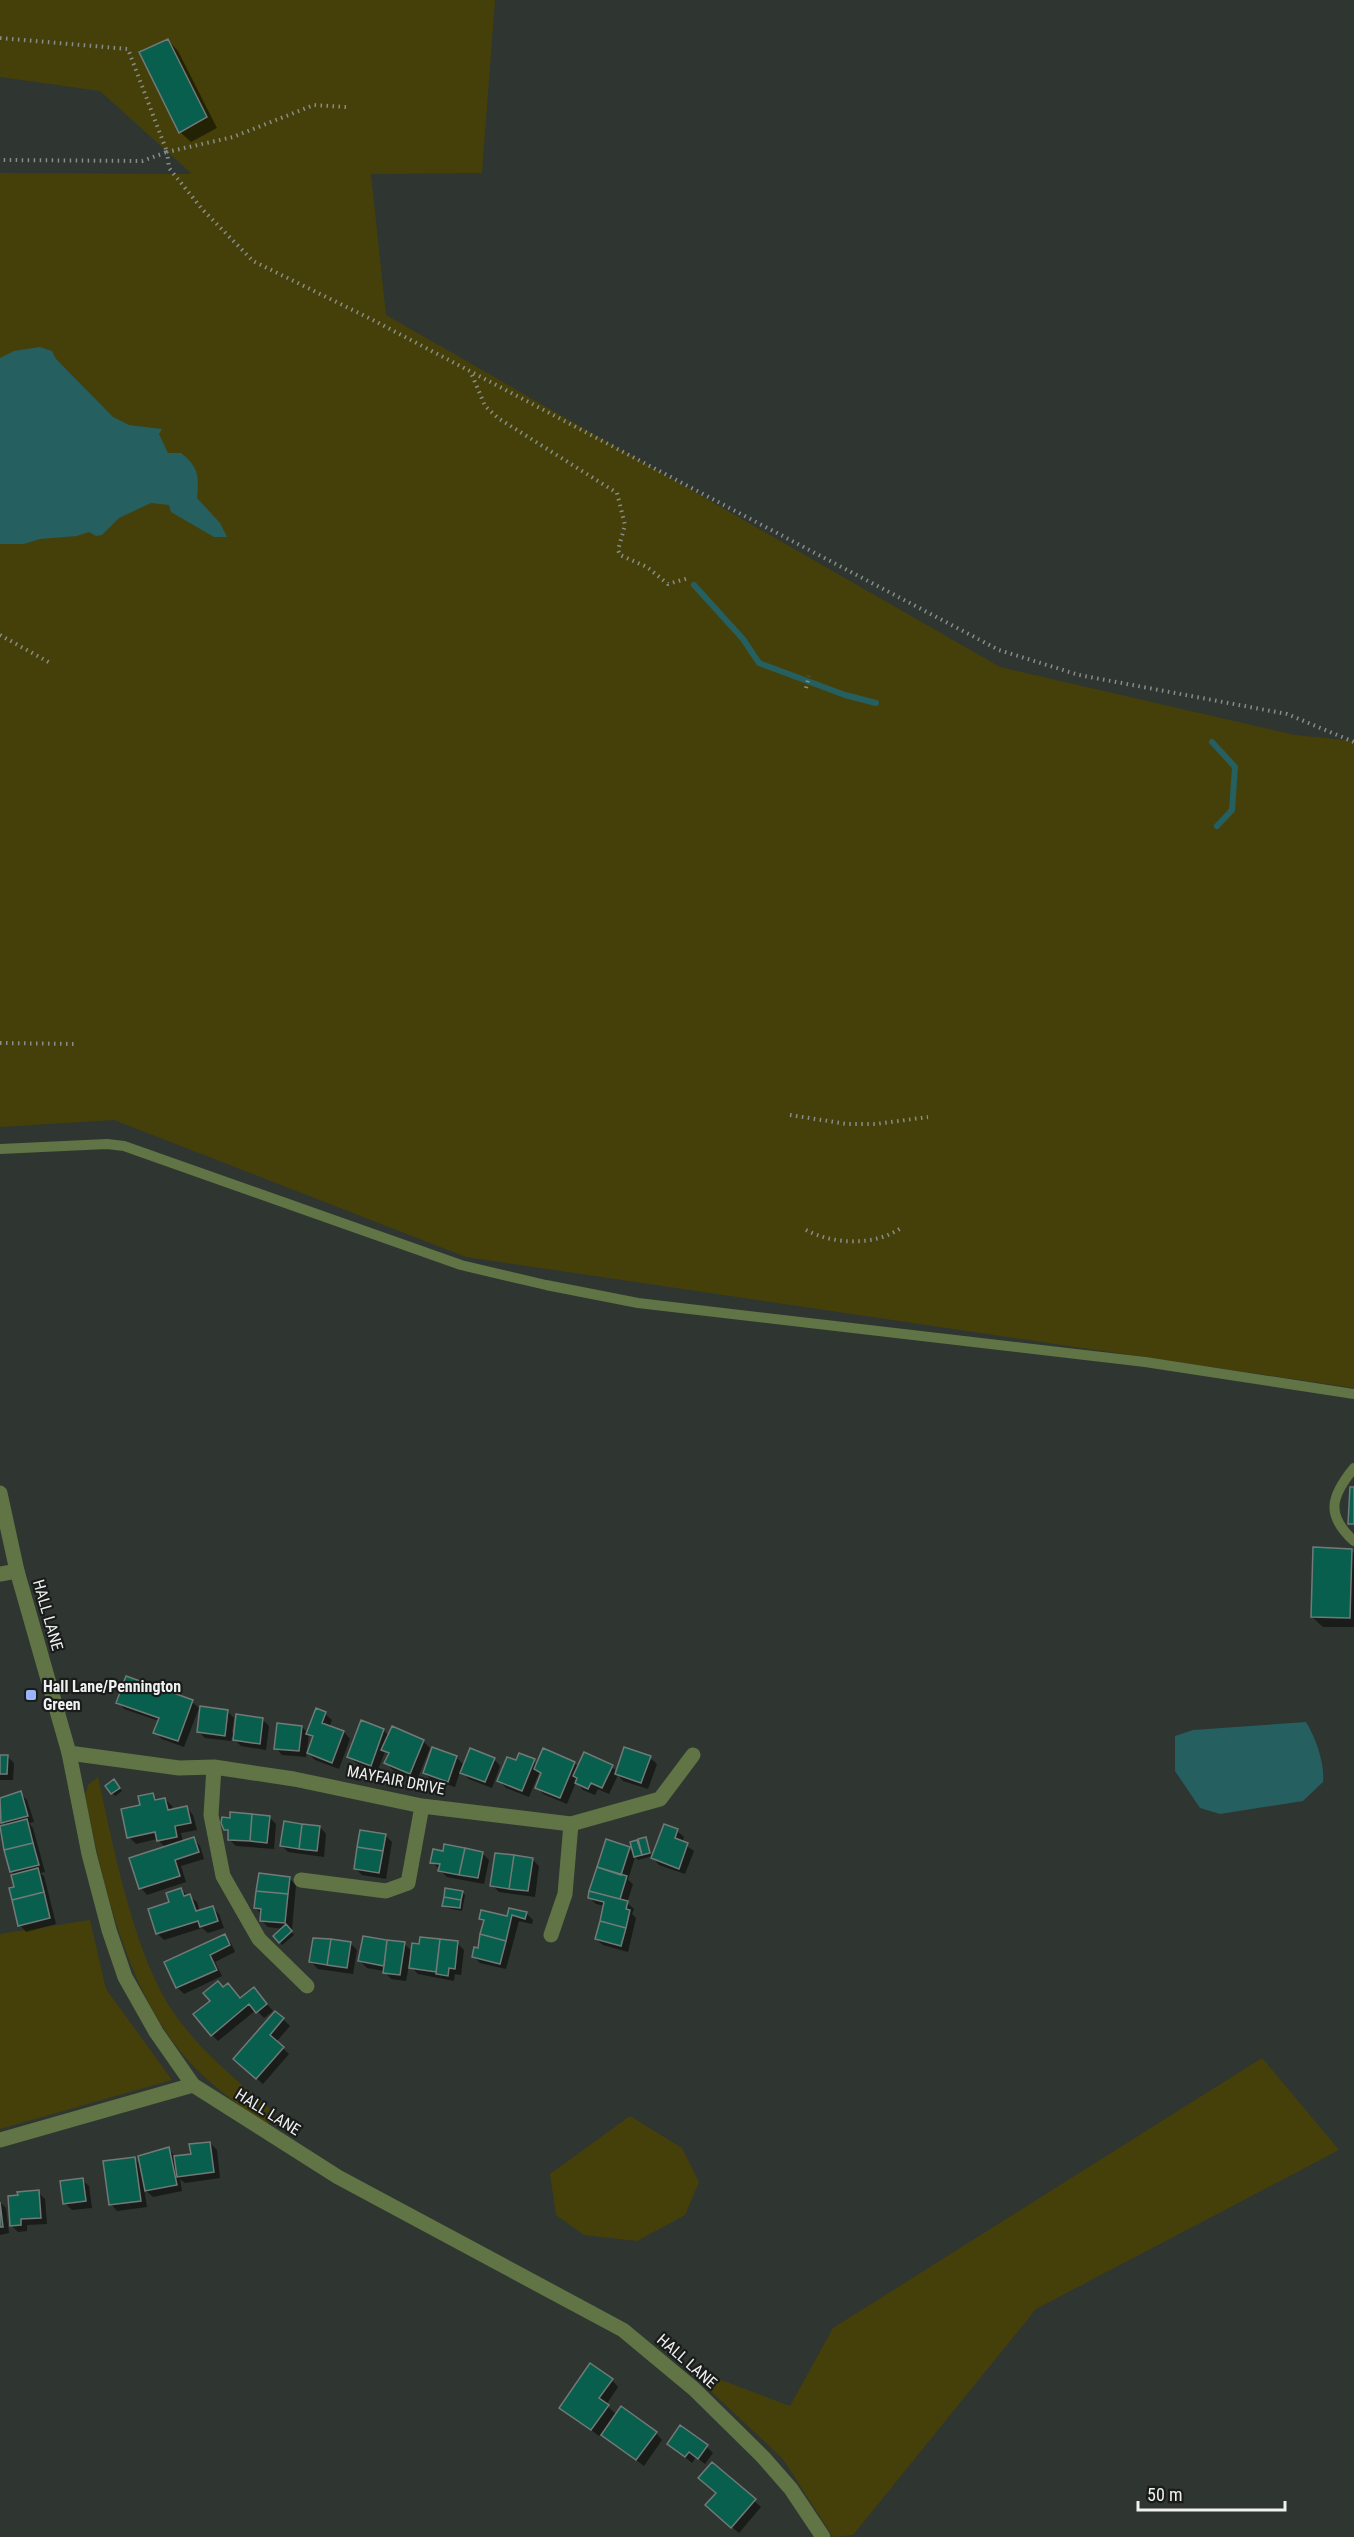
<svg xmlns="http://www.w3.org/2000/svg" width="1354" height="2537" viewBox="0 0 1354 2537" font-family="'Roboto Condensed',sans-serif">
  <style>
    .green { fill: #45400a }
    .water { fill: #255f60 }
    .shadow { fill: #0007 }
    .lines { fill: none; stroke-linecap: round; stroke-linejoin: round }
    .stream { stroke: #255f60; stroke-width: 6 }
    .building { fill: #085f4d; stroke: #717a77; stroke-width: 1.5 }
    .path { stroke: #888d89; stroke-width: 4; stroke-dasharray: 1.5 4.5; stroke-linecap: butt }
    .service { stroke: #607445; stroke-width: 10 }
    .minor { stroke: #607445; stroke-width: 15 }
    .tertiary { stroke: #607445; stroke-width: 15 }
    .poi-dot { fill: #99b5fd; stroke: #191c1a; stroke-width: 2 }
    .labels { text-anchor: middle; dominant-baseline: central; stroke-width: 4.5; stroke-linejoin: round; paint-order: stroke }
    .street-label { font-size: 16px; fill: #eef1ef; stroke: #191c1a }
    .poi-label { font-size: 16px; font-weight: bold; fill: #eef1ef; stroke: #191c1a; text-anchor: start }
  </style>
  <rect width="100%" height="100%" fill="#2f3530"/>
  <!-- green -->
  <path class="green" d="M0,0h495l-13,173 -111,1 15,141 614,352 295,68 59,6v647l-888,-131 -352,-137 -114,7v-954l192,1 -92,-83 -100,-14z
    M98,1777c16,72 36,180 78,239 27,38 64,67 99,97l-8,13c-30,-23 -63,-45 -87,-75 -55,-69 -78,-170 -95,-256l3,-10z
    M90,1920l16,69 66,91 -172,49v-195z
    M1262,2058l77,92 -303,159 -183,226 -20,2 -50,-78 -84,-79 9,-5 82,31 43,-78z
    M630,2116l52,32 17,34 -14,33 -48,26 -53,-6 -28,-20 -6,-41z"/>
  <!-- water -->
  <path class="water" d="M40,347l12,4 4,8 57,58 16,8 33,4 -3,5 9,19h13c18,14 18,24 16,45l23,25 7,14h-13l-43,-25 -2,-7 -18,-2 -32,15 -17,17 -6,1 -7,-4 -12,4 -37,3 -16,5h-24v-186l14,-7z
    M1306,1722c10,16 19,42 17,60l-20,19 -83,13 -20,-6 -25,-37v-35l18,-6z"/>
  <!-- shadow -->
  <path class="shadow" d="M168,40l10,11 39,77 -26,14 -11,-10z
    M1351,1550l3,3v74h-31l-11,-10z
    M118,1702h74l7,6 -15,39 -22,-8 -7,-7 4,-11 -35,-12z
    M227,1711l7,7 -2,15 30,-14 7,7 -3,24 -25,-4 -9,-9 -1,4 -26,-3 -7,-7z
    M325,1714l7,6 -3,7 15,5 6,7 -11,30 -24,-9 -7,-7 6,-14 -5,-5 -3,23 -24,-2 -6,-7 26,-21 6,6z
    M392,1728l32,14 6,6 -13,32 -24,-10 -7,-7 3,-7 -4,-4 -8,20 -21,-9 -7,-6 34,-27 6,6z
    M520,1755l18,9 36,-1 5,4h33l5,5 33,-14 7,6 -9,25 -25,-8 -5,-6 -9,19 -11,-5 -3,6 -12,-5 -7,-8 -9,22 -24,-10 -6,-7 5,-12 -3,-2 -10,24 -23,-9 -7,-7 18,-19z
    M0,1756h7l7,7 -1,17h-13z
    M456,1757l9,9 29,-7 6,7 -8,22 -23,-9 -9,-8 -5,16 -24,-8 -7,-6z
    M117,1784l5,7 -7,5 -8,-10z
    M20,1793l7,7 7,22 -5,1 4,5 12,44 -5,1 4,3 12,48 -30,8 -6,-7 -5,-50 -4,-4 -11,-43 6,-2 -6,-10v-17z
    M153,1795l6,6 6,-2 7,7 1,5 14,-3 6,7 4,15 -16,3 2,9 11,-3 6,7 4,13 -23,7 5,16 -39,13 -6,-7 25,-40 -9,-9 -21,5 -7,-7 12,-30z
    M269,1817l7,7 -2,25 -38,-3 -7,-7v-5l-4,-5 6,-9z
    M665,1826l12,5 7,6 -2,6 12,8 -9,23 -26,-9 -6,-7z
    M320,1827l6,7 -2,23 -36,-5 -6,-6z
    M385,1835l7,7 -6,37 -24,-4 -7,-7z
    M645,1839l7,17 -14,4 -3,-3 -7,23 5,4 -6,19 7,6 -2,5 4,4 -8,34 -25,-7 -7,-6 9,-33 -9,-2 -7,-7 40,-49 6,6 -3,-11z
    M482,1853l7,7 -5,24 -37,-7 -15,-15z
    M532,1859l7,7 -4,31 -36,-5 -7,-7z
    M289,1878l7,7 -4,44h-3l5,6 -12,10 -7,-9 9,-7 -16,-2 -7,-7 1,-6 -7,-6z
    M181,1890l16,12 3,10 12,-5 7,7 5,14 -16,5 -6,-5 -38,12 -7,-7z
    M462,1892l3,3 -3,16 -15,-3 -3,-3z
    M510,1909l16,4 7,7 -1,4 -13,-3 -13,48 -26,-6 -6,-6 5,-8 6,-27 -4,-4h27z
    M224,1936l7,7 4,9 -20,10 7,14 -38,18 -7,-7z
    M422,1938l35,5 7,7 -3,25 -6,-1 -1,7 -36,-7 -9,-9 -3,16 -15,-2 -7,-8 -17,-3 -7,-7 44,-17 9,8 8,-6z
    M350,1943l7,7 -4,24 -35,-5 -7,-7z
    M260,1996l13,15 -9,7 -8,-8 -38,31 -6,-6v-34z
    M283,2019l7,7 -14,16 13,12 -26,30 -21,-18z
    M210,2143l7,7 3,28 -35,5 -5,-4 2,12 -29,6 -9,-8 3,18 -30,4 -6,-7 24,-45 6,6 28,-16 7,9 17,-2z
    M82,2180l7,6 3,22 -20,2 -7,-7z
    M38,2192l7,7 2,25 -20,1v6l-9,1 -7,-7z
    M0,2202l6,6 3,25 -9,2z
    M612,2380l6,7 -12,18 11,10 39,18 6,7 -18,26 -43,-33 -2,3 -38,-29z
    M669,2444l38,3 6,6 -8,11 -9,-7 -4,6z
    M712,2464l49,43 -22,26 -25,-21 3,-19z"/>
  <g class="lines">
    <!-- stream -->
    <path class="stream" d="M694,585l49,54 16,24 86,32 31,8
      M1212,742l23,25 -3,43 -15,16"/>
  </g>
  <!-- building -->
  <path class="building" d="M168,39l39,78 -28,16 -40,-81z
    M1350,1487h4v37h-6z
    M1313,1547l39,2 -2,69 -39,-1z
    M126,1676l67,24 -15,41 -25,-8 6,-15 -43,-15z
    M200,1706l28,4 -3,26 -28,-4z
    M316,1708l10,4 -4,11 22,8 -12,32 -25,-10 6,-17 -7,-2z
    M236,1714l27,4 -3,26 -27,-4z
    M361,1720l23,9 -13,37 -24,-9z
    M277,1723l25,3 -3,25 -25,-2z
    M392,1726l32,14 -14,34 -26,-11 5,-10 -8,-3z
    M432,1747l25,9 -9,26 -25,-9z
    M624,1747l27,9 -10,27 -26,-9z
    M470,1748l25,10 -10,24 -25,-9z
    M543,1748l32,14 -15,36 -25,-10 6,-15 -7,-4z
    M584,1752l29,13 -11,23 -11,-5 -3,6 -13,-6 2,-5 -4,-2z
    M519,1753l16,6 -13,32 -25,-10 10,-24 9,3z
    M0,1755h8l-1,19h-7z
    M114,1779l6,9 -9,6 -6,-8z
    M21,1791l7,25 -27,7 -1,-25z
    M153,1793l2,7 10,-2 3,12 19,-4 4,17 -16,3 2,11 -20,4 -2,-9 -28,6 -6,-29 19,-4 -2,-9z
    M230,1812l22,2 -2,27 -22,-1v-10h-4l-3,-7 1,-6 8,1z
    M252,1814l18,2 -3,27 -17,-2z
    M27,1819l6,24 -29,7 -4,-24z
    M284,1821l18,3 -3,25 -19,-3z
    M302,1824l18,2 -3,25 -18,-2z
    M664,1824l14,5 -3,9 13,5 -9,26 -28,-11z
    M360,1830l26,4 -3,17 -26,-4z
    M194,1837l5,15 -24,8 5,16 -41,13 -10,-31z
    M646,1837l4,16 -8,2 -4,-16z
    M606,1839l24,8 -9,28 -24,-8z
    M637,1840l5,15 -8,2 -4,-15z
    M33,1843l6,22 -29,7 -6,-22z
    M444,1844l21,4 -6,27 -21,-4 2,-7 -10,-1 3,-14 10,2z
    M357,1847l26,4 -4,22 -25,-4z
    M465,1848l18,4 -5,26 -19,-3z
    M495,1853l19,2 -5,34 -19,-3z
    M514,1855l19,3 -5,33 -19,-2z
    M597,1867l30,9 -7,23 -31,-8z
    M38,1868l6,24 -32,8 -3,-12 5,-1 -3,-12z
    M259,1873l31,4 -2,17 -32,-3z
    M181,1888l3,8 6,-2 6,17 17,-5 5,15 -18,6 -2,-6 -42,13 -8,-25 21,-7 -3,-9z
    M445,1888l18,3 -2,9 -17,-3z
    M256,1891l32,3 -3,29 -25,-2 1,-12 -7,-1z
    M589,1891l39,10 -2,8 4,1 -4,18 -26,-7 4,-19 -16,-4z
    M44,1892l6,26 -32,8 -6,-26z
    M444,1897l17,3 -1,8 -18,-2z
    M509,1908l18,4 -2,7 -13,-4 -6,26 -26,-7 4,-14 -5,-1 2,-9 26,6z
    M600,1921l26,7 -5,18 -26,-7z
    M286,1924l6,7 -13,12 -6,-7z
    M225,1934l5,11 -20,10 7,15 -41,18 -12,-26z
    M480,1934l26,7 -6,23 -28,-7 2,-10 4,1z
    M363,1936l24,4 -3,26 -26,-5z
    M420,1937l20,2 -4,33 -27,-4 3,-25 7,1z
    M313,1938l18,1 -4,26 -18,-3z
    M331,1939l20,3 -4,26 -20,-3z
    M440,1939l18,2 -3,28 -6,-1 -1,8 -12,-2z
    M387,1940l18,2 -5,33 -17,-2z
    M218,1981l5,6 5,-4 12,15 14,-11 13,17 -11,9 -7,-9 -38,32 -18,-22 17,-13 -7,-8z
    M275,2011l9,7 -14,17 14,12 -28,32 -23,-20z
    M210,2142l4,30 -37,5 -3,-21 17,-2 -2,-10z
    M169,2147l8,38 -32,6 -7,-35z
    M135,2157l6,44 -32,4 -6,-44z
    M83,2178l3,23 -23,3 -3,-23z
    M39,2190l2,28 -20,1v6l-11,1 -2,-30 10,-1 -1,-3z
    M0,2202l3,25h-3z
    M590,2363l23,16 -14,19 10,7 -18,25 -32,-22z
    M621,2406l36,26 -21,28 -35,-25z
    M680,2425l28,20 -10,14 -9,-7 -4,5 -18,-13z
    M712,2462l44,37 -25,29 -26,-23 11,-12 -18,-15z"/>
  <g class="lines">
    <!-- path -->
    <path class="path" d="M0,38l128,11 39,103 -25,9 -142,-1
      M346,107l-32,-2 -81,32 -66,15 2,16 33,41 51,52 118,58 628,331 80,25 208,39 67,28
      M472,375l13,31 13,12 119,75 8,32 -7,25 2,5 27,12 21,17 21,-6
      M0,635l52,29
      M806,688l3,-12
      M0,1043l77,1
      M790,1115l57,9h29l52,-7
      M806,1230c28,15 69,16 95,-2"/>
    <!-- service -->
    <path class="service" d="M0,1149l107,-5 17,2 337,119 85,20 92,18 507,59 209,32
      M1354,1468c-23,28 -29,47 0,73"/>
    <!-- minor -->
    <path class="minor" d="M0,1574l17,-3
      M69,1753l110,15 35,-1 80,12 128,27 149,18 89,-25 33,-44
      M214,1767l-3,48 12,61 36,63 48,47
      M301,1880l85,11 22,-8 14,-77
      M551,1935l14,-41 6,-70
      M0,2140l193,-55"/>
    <!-- tertiary -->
    <path class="tertiary" d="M0,1493l17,78 52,182 20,101 20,76 16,47 31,55 37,53 145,92 285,153 71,59 69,68 28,32 32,48"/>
  </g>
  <!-- markers -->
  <rect class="poi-dot" x="25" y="1689" width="12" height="12" rx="3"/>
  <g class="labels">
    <!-- street labels -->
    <g class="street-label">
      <text transform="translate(48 1615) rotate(74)">HALL LANE</text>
      <text transform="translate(396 1780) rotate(11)">MAYFAIR DRIVE</text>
      <text transform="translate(268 2112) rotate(32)">HALL LANE</text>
      <text transform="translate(687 2361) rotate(41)">HALL LANE</text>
    </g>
    <!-- poi labels -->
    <g class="poi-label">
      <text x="43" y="1686">Hall Lane/Pennington<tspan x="43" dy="18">Green</tspan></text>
    </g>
  </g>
  <!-- scale -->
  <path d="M1138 2501v9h147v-9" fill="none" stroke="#eef1ef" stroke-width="3"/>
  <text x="1147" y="2501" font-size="18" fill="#eef1ef" stroke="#191c1a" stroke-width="4.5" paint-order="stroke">50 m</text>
</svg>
